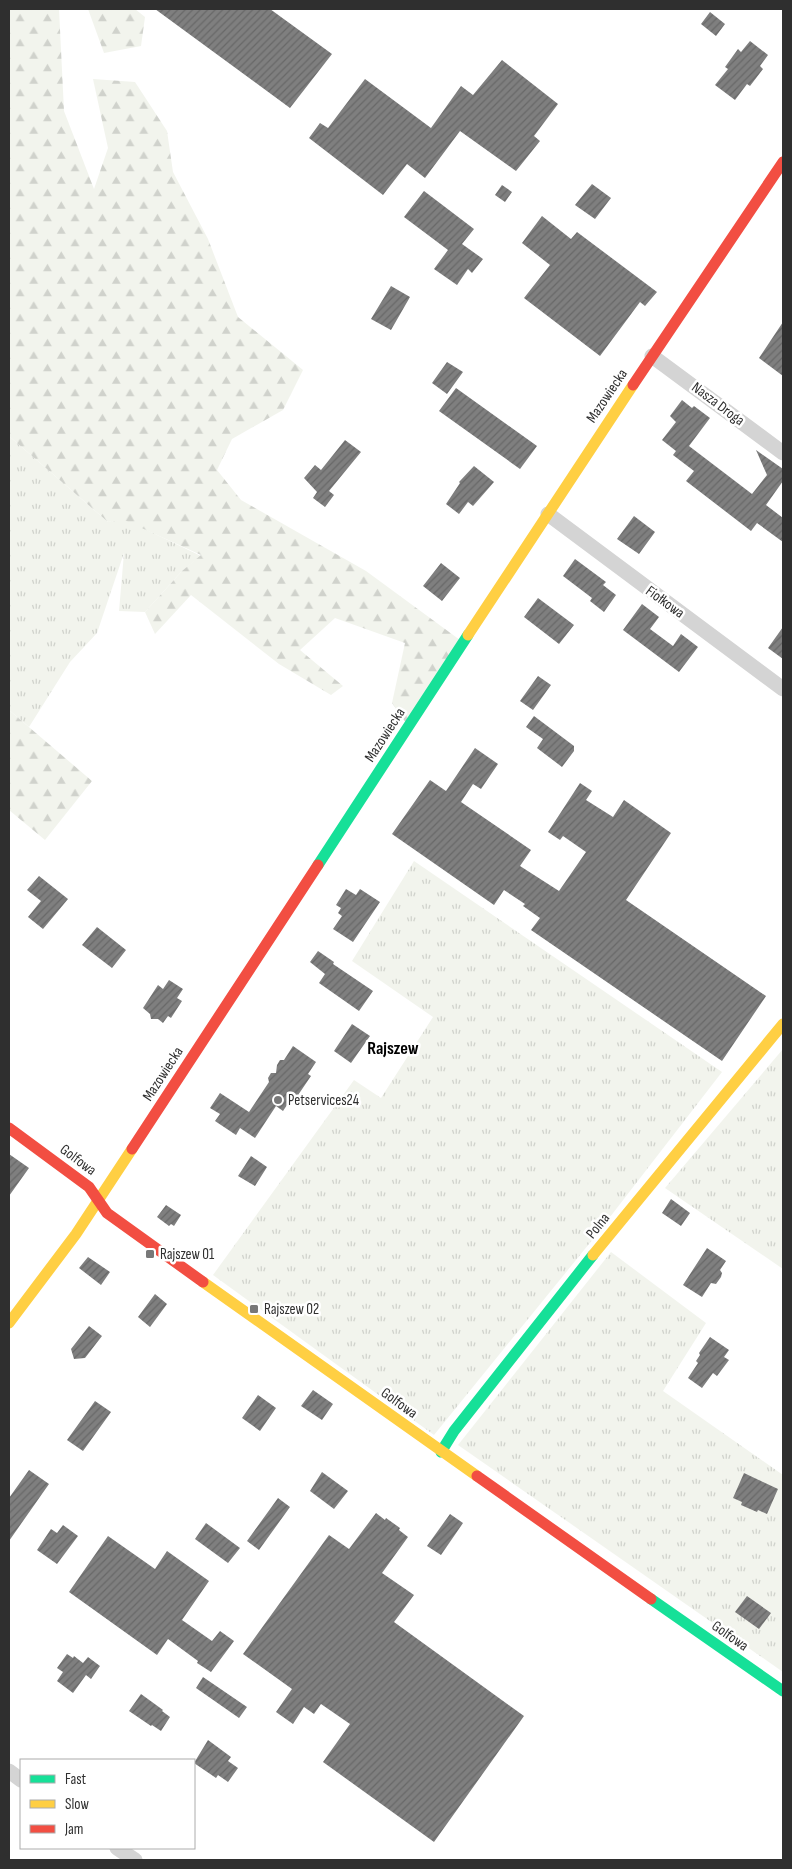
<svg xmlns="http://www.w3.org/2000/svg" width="792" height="1869" viewBox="0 0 792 1869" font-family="'Sofia Sans Condensed',sans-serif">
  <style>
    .grass { fill: url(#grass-tufts) }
    .forest { fill: url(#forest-firs) }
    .building { fill: url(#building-hatch) }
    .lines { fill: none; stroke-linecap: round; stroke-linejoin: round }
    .street { stroke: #d4d4d4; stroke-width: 15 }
    .fast { stroke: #16e098; stroke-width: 11 }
    .slow { stroke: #ffcf43; stroke-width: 11 }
    .jam { stroke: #f24e42; stroke-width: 11 }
    .poi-dot { fill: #787878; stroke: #fff; stroke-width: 2 }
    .labels { text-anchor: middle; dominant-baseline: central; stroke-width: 5; stroke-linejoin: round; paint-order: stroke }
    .street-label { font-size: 15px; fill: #2f2f2f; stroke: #fff }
    .poi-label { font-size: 15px; fill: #2f2f2f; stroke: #fff; text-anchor: start }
    .quarter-label { font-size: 18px; font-weight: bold; fill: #000; stroke: #fff }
  </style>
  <defs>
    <pattern id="grass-tufts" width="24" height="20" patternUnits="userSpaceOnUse" patternTransform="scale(1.25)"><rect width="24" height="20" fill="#f2f4ed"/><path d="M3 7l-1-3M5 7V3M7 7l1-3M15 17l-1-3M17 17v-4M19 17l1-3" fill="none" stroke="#d0d2cc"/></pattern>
    <pattern id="forest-firs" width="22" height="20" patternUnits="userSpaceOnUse" patternTransform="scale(1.25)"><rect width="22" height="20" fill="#f2f4ed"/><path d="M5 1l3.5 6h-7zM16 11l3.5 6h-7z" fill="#d0d2cc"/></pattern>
    <pattern id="building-hatch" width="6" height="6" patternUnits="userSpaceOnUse" patternTransform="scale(1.25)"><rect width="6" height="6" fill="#7f7f7f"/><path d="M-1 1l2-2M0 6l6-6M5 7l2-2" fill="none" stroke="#686868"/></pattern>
  </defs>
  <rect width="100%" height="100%" fill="#fff"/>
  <!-- grass -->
  <path class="grass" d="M9,436l99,86 16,-3 77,37 -19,15 -37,41 -26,-1 5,-58 -27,80 -27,29 -41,65 -20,-17z
    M414,861l308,211 -129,167 -159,196 -221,-160 141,-195 27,18 52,-81 -81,-56z
    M783,1049v220l-118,-81z
    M611,1252l95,71 -43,68 120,84v197l-325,-227z"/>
  <!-- forest -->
  <path class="forest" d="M9,9h50l5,102 30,78 14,-41 -15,-69 42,3 32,49 6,41 35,67 30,78 65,53 -20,40 -51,29 -15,31 24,30 125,71 94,69 -54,83 -14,-20 13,-60 -70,-25 -35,32 43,36 -12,9 -52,-31 -88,-69 -36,39 -10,-22 37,-41 19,-16 -77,-35 -16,2 -99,-86z
    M88,9h47l10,8 -4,29 -37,7z
    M9,710l83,71 -47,59 -36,-30z"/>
  <!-- building -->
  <path class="building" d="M155,9h115l62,45 -42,54z
    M710,12l15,12 -9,12 -15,-12z
    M750,41l18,14 -8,11 3,3 -13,17 -3,-2 -12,16 -20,-15 13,-16 -3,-2 13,-18 3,3z
    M502,60l56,44 -24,32 6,5 -24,30 -56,-40 -35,47 -18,-14 -24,31 -74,-57 11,-15 8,5 37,-49 66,49 30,-42 12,9z
    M592,184l19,14 -16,21 -20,-14z
    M502,185l10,7 -7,10 -10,-7z
    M424,191l50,38 -12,15 21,15 -11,14 -4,-4 -11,16 -23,-16 14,-19 -44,-33z
    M542,216l29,23 6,-7 80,60 -12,14 -5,-4 -40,54 -76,-58 26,-33 -28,-22z
    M391,286l19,11 -19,33 -20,-11z
    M783,322v54l-24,-18z
    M447,362l16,10 -16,22 -15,-11z
    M456,388l81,58 -17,23 -81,-58z
    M682,400l10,8 2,-2 16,12 -21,28 63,48 15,-19 -11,-25 27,19v12l-17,24 17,13v24l-26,-19 -6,8 -65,-50 8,-10 -21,-16 3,-4 -14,-11 14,-18 -6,-6z
    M345,440l16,12 -32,39 5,4 -9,12 -12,-9 4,-6 -13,-14 11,-13 6,5z
    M474,466l20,16 -21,24 -5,-4 -9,12 -13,-10 14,-21 -1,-1z
    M634,516l21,16 -16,22 -22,-15z
    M575,559l31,23 -3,3 13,10 -12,17 -14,-11 2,-3 -29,-22z
    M441,563l19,15 -18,23 -19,-15z
    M538,598l36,27 -15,19 -35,-27z
    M642,604l17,13 -9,12 23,17 8,-12 17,13 -19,25 -56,-42z
    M783,627v32l-15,-11z
    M538,676l13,9 -18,25 -13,-9z
    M534,716l40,30v5l-12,16 -25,-19 6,-9 -17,-12z
    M475,748l23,16 -17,25 -8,-5 -12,18 70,48 -11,16 39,25 27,-39 -23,-16 -3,4 -12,-8 32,-49 12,8 -6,9 27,17 11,-17 47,33 -45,67 140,96 -44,65 -191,-131 9,-12 -17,-12 2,-2 -21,-14 -10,15 -102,-71 38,-54 16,11z
    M39,876l29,23 -25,30 -15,-12 13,-16 -14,-11z
    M346,889l10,6 4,-6 20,13 -27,40 -20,-13 9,-13 -4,-3 3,-5 -5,-3z
    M97,927l29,23 -14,18 -30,-23z
    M318,951l16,11 -1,2 40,27 -14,20 -40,-28 6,-9 -15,-12z
    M169,980l14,9 -6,9 5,3 -11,17 -3,-2 -5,7 -5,-4h-7l-1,-5 -7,-6 15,-23 5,4z
    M352,1024l18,12 -19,27 -17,-12z
    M293,1046l23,16 -8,12 3,2 -17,25 -3,-2 -8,12 -7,-5 -21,32 -15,-10 -4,7 -21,-14 5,-7 -10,-6 10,-15 29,19 20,-30 -1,-4 3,-5h5l1,-8 3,-5h4z
    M9,1154l20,14 -20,28z
    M251,1156l16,11 -12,19 -17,-10z
    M671,1199l19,14 -9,13 -19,-13z
    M166,1205l15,10 -7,11 -3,-2 -2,2 -12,-9z
    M707,1248l19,13 -6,9 2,3 -1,4 -5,7 -5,-1 -9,14 -19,-12z
    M88,1257l22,15 -9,13 -22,-17z
    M155,1294l12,10 -17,23 -12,-10z
    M89,1326l13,10 -17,22 -11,1 -3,-10z
    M710,1337l19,13 -5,7 5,3 -12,16 -4,-3 -11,15 -14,-10 10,-15 -2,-2 4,-6 -1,-2z
    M313,1390l20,14 -11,16 -21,-14z
    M258,1395l18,13 -16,23 -18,-13z
    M95,1401l16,11 -28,39 -16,-11z
    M29,1470l20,14 -40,57v-43z
    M322,1472l26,19 -14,18 -24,-18z
    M744,1473l34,16 -11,25 -9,-4 -1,2 -16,-7 1,-3 -9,-4z
    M278,1498l12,9 -31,43 -12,-9z
    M376,1513l9,7 1,-2 14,10 -1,2 9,7 -26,36 32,22 -20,27 130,94 -90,126 -111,-80 27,-38 -29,-20 -7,10 -10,-7 -11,17 -17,-12 16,-23 -49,-35 86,-119 20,14z
    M450,1514l13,9 -22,32 -14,-9z
    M206,1523l34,25 -12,15 -33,-24z
    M63,1525l15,11 -21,28 -20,-14 14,-21 6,4z
    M108,1536l47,33 12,-18 42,30 -27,39 30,21 8,-10 14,10 -23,31 -14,-9 1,-2 -30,-22 -11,16 -88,-63z
    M747,1596l24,17 -12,16 -24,-17z
    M67,1654l6,4 1,-2 9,7 5,-6 12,9 -9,13 -5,-4 -13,18 -16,-12 6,-9 -6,-4z
    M203,1677l44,30 -8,11 -43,-30z
    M141,1694l22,16 -1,1 8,6 -9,14 -9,-6 -1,1 -22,-15z
    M208,1740l23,17 -3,4 10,7 -10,14 -10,-7 -2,3 -22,-15z"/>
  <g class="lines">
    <!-- street -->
    <path class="street" d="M652,356l131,97
      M548,514l235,175
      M9,1771l12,9
      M117,1848l18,12"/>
    <!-- fast -->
    <path class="fast" d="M318,865l150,-230
      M441,1452l13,-21 139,-176
      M651,1599l132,92"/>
    <!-- slow -->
    <path class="slow" d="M468,635l165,-250
      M593,1255l190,-231
      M203,1282l274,194
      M9,1323l67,-89 56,-85"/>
    <!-- jam -->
    <path class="jam" d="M633,385l150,-223
      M9,1128l80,59 18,26 96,69
      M132,1149l186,-284
      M477,1476l174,123"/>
  </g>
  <!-- markers -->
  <g class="poi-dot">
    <circle cx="278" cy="1100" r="5"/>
    <rect x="145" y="1249" width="10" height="10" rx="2.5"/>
    <rect x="249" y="1304" width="10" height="10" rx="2.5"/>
  </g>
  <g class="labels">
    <!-- street labels -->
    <g class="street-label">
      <text transform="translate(607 396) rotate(-56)">Mazowiecka</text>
      <text transform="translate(718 404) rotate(37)">Nasza Droga</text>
      <text transform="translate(665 602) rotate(36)">Fiołkowa</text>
      <text transform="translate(385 735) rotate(-57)">Mazowiecka</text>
      <text transform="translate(163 1074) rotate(-57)">Mazowiecka</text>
      <text transform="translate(78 1160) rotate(37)">Golfowa</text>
      <text transform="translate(598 1226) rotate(-51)">Polna</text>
      <text transform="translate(399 1403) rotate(36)">Golfowa</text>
      <text transform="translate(730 1636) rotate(35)">Golfowa</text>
    </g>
    <!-- poi labels -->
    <g class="poi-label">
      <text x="288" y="1100">Petservices24</text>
      <text x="160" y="1254">Rajszew 01</text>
      <text x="264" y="1309">Rajszew 02</text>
    </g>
    <!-- quarter labels -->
    <g class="quarter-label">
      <text x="393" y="1048">Rajszew</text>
    </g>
  </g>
  <!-- border -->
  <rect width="792" height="1869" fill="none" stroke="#2f2f2f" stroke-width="20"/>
  <!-- legend -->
  <rect x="20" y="1759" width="175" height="90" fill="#ffffff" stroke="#acacac"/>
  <rect x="30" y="1775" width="25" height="8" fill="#16e098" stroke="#acacac"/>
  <text x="65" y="1784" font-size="15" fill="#2f2f2f">Fast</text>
  <rect x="30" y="1800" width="25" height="8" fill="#ffcf43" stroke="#acacac"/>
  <text x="65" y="1809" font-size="15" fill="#2f2f2f">Slow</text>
  <rect x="30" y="1825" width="25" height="8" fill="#f24e42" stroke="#acacac"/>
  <text x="65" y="1834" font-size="15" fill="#2f2f2f">Jam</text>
</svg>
